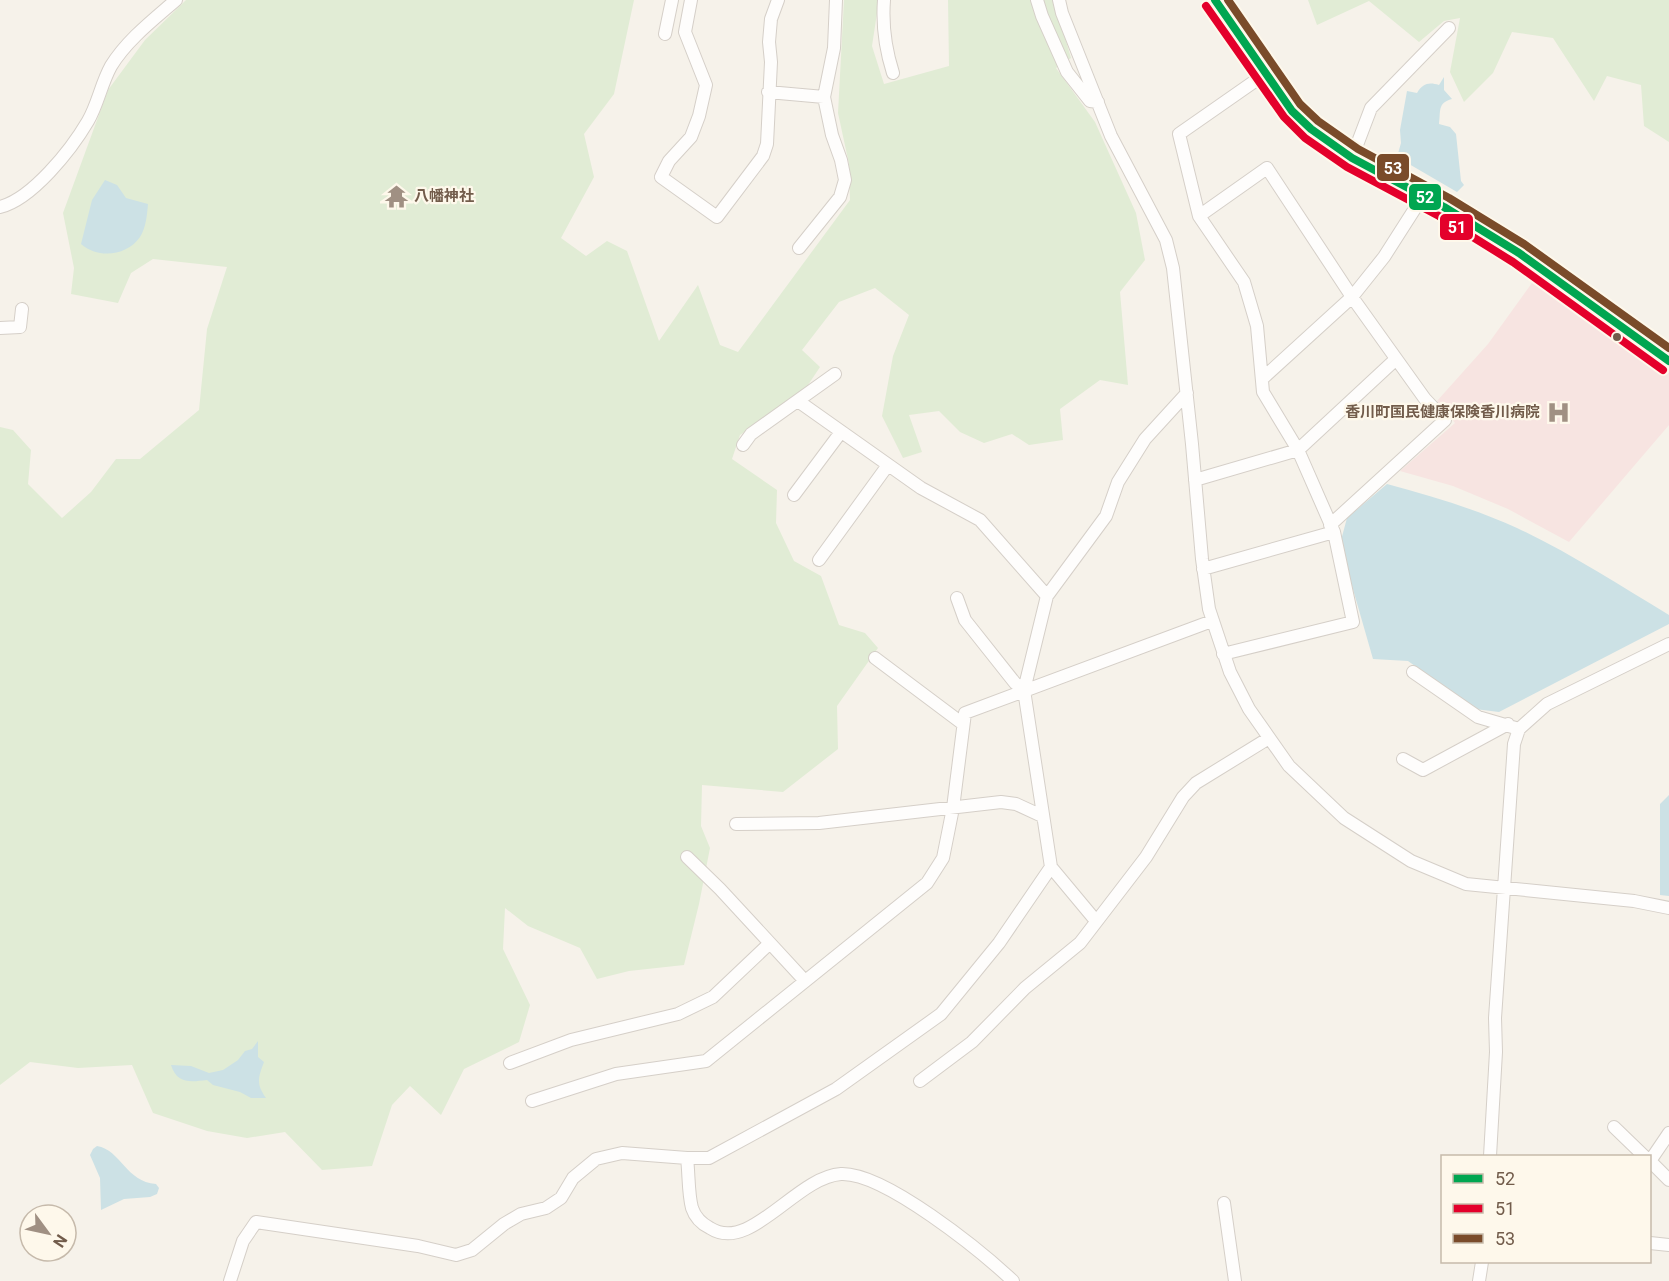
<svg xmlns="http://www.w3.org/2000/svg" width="1669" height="1281" viewBox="0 0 1669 1281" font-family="Roboto,'Noto Sans JP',sans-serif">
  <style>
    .medical { fill: #f7e4e1 }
    .green { fill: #e1ecd5 }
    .water { fill: #cce1e5 }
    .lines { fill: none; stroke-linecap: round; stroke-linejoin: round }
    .minor-casing { stroke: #d5cfc8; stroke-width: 14 }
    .secondary-casing { stroke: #d6cfc8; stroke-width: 18 }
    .minor { stroke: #fefdfc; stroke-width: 12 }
    .secondary { stroke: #fefdfc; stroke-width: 16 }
    .bus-1-casing { stroke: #fef8eb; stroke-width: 12 }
    .bus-2-casing { stroke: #fef8eb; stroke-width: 12 }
    .bus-3-casing { stroke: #fef8eb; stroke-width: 12 }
    .bus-1 { stroke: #00a651; stroke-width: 8 }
    .bus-2 { stroke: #e4002b; stroke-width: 8 }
    .bus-3 { stroke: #7a4b2a; stroke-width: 8 }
    .bus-dot { fill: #725c4b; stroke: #fef8eb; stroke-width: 2 }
    .labels { text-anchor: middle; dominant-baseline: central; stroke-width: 4.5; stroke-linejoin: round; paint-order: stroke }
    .poi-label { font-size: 15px; font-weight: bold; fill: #725c4b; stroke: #fef8eb; text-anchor: start }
    .line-badge { stroke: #fef8eb; stroke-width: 2 }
    .badge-label { font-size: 16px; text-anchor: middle; font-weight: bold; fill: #fff }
  </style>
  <rect width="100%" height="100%" fill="#f6f2ea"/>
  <!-- medical -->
  <path class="medical" d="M1537,276l42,29 90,68v52l-100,117 -61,-33 -55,-23 -53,-15 55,-48 -18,-22 51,-57z"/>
  <!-- green -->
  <path class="green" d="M186,0h448l-20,94 -30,40 10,43 -33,61 25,18 21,-15 20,10 32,90 39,-56 22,60 18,7 112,-152 -1,-36 -11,-51 6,-113h35l-7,46 12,38 65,-18 -1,-66h106l17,58 -15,10 39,54 41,91 9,47 -25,32 8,93 -28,-5 -40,29 3,31 -34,5 -17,-11 -28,9 -24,-11 -21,-21 -30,4 13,37 -19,6 -21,-42 11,-60 16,-41 -34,-27 -36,14 -37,48 18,17 -18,27 -62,41 -8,24 45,31 -1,33 18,38 27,15 18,49 26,8 13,15 -41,58 1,43 -55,43 -81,-7 -1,41 9,22 -11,56 -15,61 -55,6 -32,8 -17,-31 -52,-22 -23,-18 -2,41 27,56 -11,37 -55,27 -23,46 -31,-29 -18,19 -20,61 -50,4 -37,-38 -38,6 -40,-7 -54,-18 -21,-48 -54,3 -48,-6 -30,23v-658l13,3 18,20 -3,34 34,34 29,-26 25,-33h24l59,-49 8,-81 20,-62 -74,-8 -22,14 -13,30 -47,-9 3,-26 -11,-55 45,-123 37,-50z
    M1308,0h361v142l-25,-16 -3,-41 -34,-9 -13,25 -41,-63 -41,-6 -19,41 -29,29 -14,-30 10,-54 -16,3 -25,21 -50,-41 -52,24z"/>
  <!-- water -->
  <path class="water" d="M1444,77v13l8,9c-15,4 -11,12 -13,25l11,3 6,7 5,47 3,4 -7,7 -60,-35 4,-14 -1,-13 7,-39 10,2c6,-10 12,-11 22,-8z
    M105,180l12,5 9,13 22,6c-1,11 -2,24 -8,33 -13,19 -42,22 -59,7l11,-44z
    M1387,484c45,12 88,25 130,44 53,25 102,57 152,87v9l-170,88 -24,-3 -67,-48 -35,-2 -33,-115 7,-26z
    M1669,795v101l-9,-1v-91z
    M258,1041v16l6,5c-6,16 -8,22 2,36h-15l-11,-6 -27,-7 -6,-5c-17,2 -30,4 -36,-15l20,1 18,7 14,-3 15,-10 7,-9 7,-2z
    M97,1146c24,4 29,36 59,38l3,4 -2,6 -7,3 -26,2 -23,11 -1,-32 -10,-23 3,-6z"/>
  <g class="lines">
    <defs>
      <path id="minor" d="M691,0l-6,32 21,53 -7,31 -8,21 -22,24 -8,16 56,40 46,-61 4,-12 4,-82 -2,-20 2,-23 7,-19
        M884,0c-2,26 1,48 9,73
        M1037,0l5,16 25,56 23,29 8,1
        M1059,0l3,13 49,123 55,104 7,28 19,176 10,115 7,50 21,63 19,37 40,57 55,52 67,43 55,23 168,17 35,7
        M665,34l7,-34
        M768,92l56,5
        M1352,158l19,-50 78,-80
        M0,207c32,-8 71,-57 88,-86 10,-17 13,-37 23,-55 16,-26 42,-46 65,-66
        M1199,216l68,-48 85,129 73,102 20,21 -115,105
        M799,248l41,-51 5,-17 -4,-20 -9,-25 -8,-38 10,-49 2,-48
        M0,328l20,-1 2,-18
        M1262,379l90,-82 32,-40 39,-61
        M798,401l123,87 59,32 67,76
        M743,445l8,-11 84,-60
        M1195,480l103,-30 98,-91
        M794,495l47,-63
        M819,560l69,-95
        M1203,569l131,-37
        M957,598l8,22 50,63 9,7
        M1223,654l130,-32 -19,-90 -36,-82 -35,-58 -6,-66 -13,-44 -45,-66 -20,-82 86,-60
        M875,658l88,66
        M1413,672l65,45 41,12
        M1403,759l20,11 85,-46
        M736,824l83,-1 182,-21 15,2 26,12
        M687,857l33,32 85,92
        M1096,921l-45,-54 -27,-177 23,-94 59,-80 12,-34 27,-43 42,-46
        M510,1063l61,-23 107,-26 35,-17 57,-54
        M920,1081l52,-39 53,-54 55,-45 66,-86 37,-60 13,-14 73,-45
        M532,1101l84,-27 90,-13 221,-178 16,-25 10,-50 12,-95 247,-92
        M1614,1127l30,29
        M1490,1156l6,-104 -1,-34 19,-274 5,-15 28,-25 122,-60
        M687,1158c2,16 1,35 5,50 3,9 10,16 18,20 40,26 86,-51 131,-54 43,-2 140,77 172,107
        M1650,1161l19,-28
        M1650,1161l19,19
        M1224,1203l11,78
        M1650,1243l19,2
        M230,1281l13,-40 13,-19 162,24 38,9 16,-5 32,-26 17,-10 25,-6 15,-10 12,-20 23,-19 26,-6 65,5h22l127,-69 105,-75 58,-71 52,-76
        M1479,1281l3,-19"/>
      <path id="secondary" d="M1215,0l61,89 16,22 19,18 41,29 92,49 75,46 150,108"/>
    </defs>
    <!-- minor casing -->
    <use href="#minor" class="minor-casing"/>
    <!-- secondary casing -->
    <use href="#secondary" class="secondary-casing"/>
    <!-- minor -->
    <use href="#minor" class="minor"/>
    <!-- secondary -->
    <use href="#secondary" class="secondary"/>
    <defs>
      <path id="bus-1" d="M1215,0l77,111 19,18 41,29 92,49 75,46 150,108"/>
      <path id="bus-2" d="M1206,6l78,111 21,21 42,29 92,49 74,46 150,108"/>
      <path id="bus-3" d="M1228,0l72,104 18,17 40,28 91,49 75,46 145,104"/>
    </defs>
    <!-- bus-1 casing -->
    <use href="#bus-1" class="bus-1-casing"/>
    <!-- bus-2 casing -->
    <use href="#bus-2" class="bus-2-casing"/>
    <!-- bus-3 casing -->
    <use href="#bus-3" class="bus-3-casing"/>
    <!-- bus-1 -->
    <use href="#bus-1" class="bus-1"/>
    <!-- bus-2 -->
    <use href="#bus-2" class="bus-2"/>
    <!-- bus-3 -->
    <use href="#bus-3" class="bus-3"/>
  </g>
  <!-- icons -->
  <defs>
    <symbol id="temple-bare" viewBox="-9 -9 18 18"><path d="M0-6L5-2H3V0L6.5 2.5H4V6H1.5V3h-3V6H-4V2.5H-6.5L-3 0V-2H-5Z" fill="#a09083" stroke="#fef8eb" stroke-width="2.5" paint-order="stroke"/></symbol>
    <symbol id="hospital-bare" viewBox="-9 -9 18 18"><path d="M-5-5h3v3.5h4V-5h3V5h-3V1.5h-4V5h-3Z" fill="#a09083" stroke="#fef8eb" stroke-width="2.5" paint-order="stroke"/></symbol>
  </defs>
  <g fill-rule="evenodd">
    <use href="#temple-bare" x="380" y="180" width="33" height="33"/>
    <use href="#hospital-bare" x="1542" y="396" width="33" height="33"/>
  </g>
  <!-- markers -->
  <circle class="bus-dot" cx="1617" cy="337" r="5"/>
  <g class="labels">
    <!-- poi labels -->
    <g class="poi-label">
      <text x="414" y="196">八幡神社</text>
      <text x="1540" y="412" text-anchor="end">香川町国民健康保険香川病院</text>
    </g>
  </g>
  <g class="line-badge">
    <rect x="1376" y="153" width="34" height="29" rx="6" fill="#7a4b2a"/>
    <rect x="1408" y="183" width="34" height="28" rx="6" fill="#00a651"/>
    <rect x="1439" y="213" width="35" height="28" rx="6" fill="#e4002b"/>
  </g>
  <g class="badge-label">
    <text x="1393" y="174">53</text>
    <text x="1425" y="203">52</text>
    <text x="1457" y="233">51</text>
  </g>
  <!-- legend -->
  <rect x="1441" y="1155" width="210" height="108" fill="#fef8eb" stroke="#c6baab" stroke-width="1.5"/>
  <rect x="1453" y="1174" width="30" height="9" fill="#00a651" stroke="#c6baab" stroke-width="1.5"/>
  <text x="1495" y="1185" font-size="18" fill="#725c4b">52</text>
  <rect x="1453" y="1204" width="30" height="9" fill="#e4002b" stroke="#c6baab" stroke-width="1.5"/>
  <text x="1495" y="1215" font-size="18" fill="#725c4b">51</text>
  <rect x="1453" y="1234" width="30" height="9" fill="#7a4b2a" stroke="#c6baab" stroke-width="1.5"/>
  <text x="1495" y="1245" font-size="18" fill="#725c4b">53</text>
  <!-- north arrow -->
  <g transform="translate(48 1233) rotate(123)"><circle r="28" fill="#fef8eb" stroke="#c6baab" stroke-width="1.5"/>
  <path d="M0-4.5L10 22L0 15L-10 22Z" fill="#a09083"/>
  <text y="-9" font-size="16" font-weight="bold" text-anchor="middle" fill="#725c4b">N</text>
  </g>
</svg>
